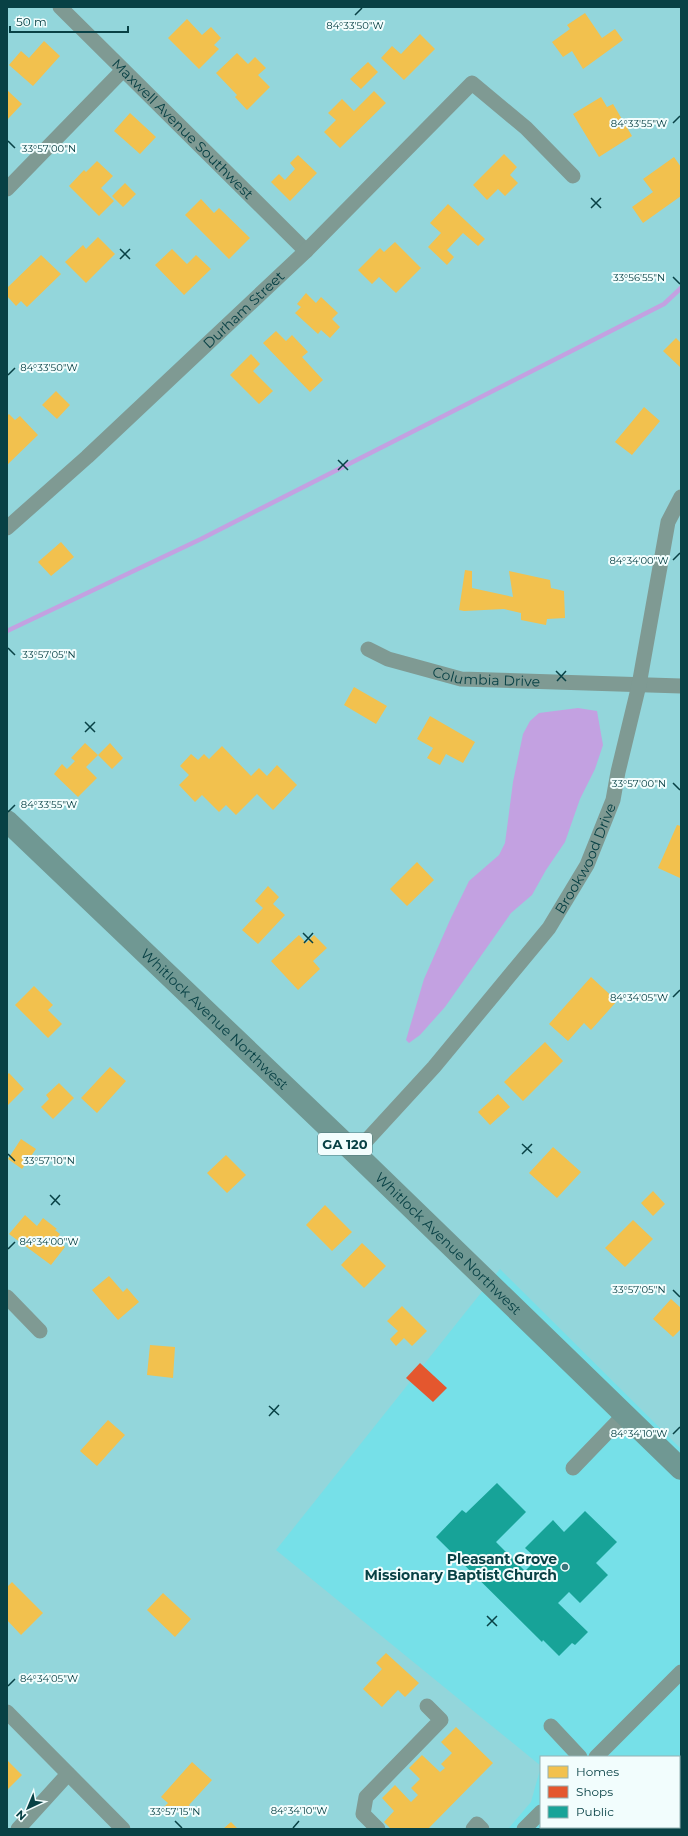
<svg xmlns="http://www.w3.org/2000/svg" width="688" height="1836" viewBox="0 0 688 1836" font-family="Montserrat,sans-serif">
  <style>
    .built { fill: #76e0e8; fill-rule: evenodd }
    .water { fill: #c3a1e1 }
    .homes { fill: #f2c14e }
    .shops { fill: #e4572e }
    .public { fill: #17a398 }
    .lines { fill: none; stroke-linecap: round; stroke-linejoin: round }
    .stream { stroke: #c3a1e1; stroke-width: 4.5 }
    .minor { stroke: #7f9a93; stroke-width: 15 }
    .highway { stroke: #709893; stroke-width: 22 }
    .ticks { fill: none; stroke: #084145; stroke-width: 1.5 }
    .poi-dot { fill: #39757a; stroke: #f2fdfd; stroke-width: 1.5 }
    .labels { text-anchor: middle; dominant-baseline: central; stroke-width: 4; stroke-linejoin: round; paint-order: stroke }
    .shield { fill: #f2fdfd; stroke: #4e797c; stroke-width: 1 }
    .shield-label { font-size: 13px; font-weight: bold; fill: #084145 }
    .street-label { font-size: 14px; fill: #084145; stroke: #f2fdfd }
    .poi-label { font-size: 14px; font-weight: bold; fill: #084145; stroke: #f2fdfd; text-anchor: end }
    .ticks-label { font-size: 10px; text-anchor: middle; fill: #084145; stroke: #f2fdfd; stroke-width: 4; stroke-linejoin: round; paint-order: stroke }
  </style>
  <rect width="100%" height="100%" fill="#93d6db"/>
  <!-- built -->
  <path class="built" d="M500,1269l181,180v380h-173l23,-27 10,-36 -265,-216zM541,1757h138v70h-138z"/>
  <!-- water -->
  <path class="water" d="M578,708l19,3 6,34 -8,24 -15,30 -15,43 -19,28 -14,25 -21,18 -66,94 -25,28 -11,8 -3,-3 18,-61 26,-59 19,-39 30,-26 6,-12 8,-61 10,-48 7,-13 9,-8z"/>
  <!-- homes -->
  <path class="homes" d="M585,13l17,25 13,-9 8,11 -40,29 -11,-18 -9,6 -11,-15 18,-13 -3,-4z
    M187,19l15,16 9,-8 10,11 -7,7 5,4 -20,20 -31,-31z
    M420,34l15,15 -31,31 -23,-22 11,-12 9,8z
    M44,41l16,15 -27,30 -24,-21 12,-14 8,7z
    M237,53l11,11 7,-7 11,11 -8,7 12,12 -23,23 -12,-13 2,-2 -21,-22z
    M368,62l10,10 -17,17 -11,-10z
    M7,90l15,14 -15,16z
    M374,91l12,12 -46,45 -16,-16 12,-12 -8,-7 14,-14 12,12z
    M601,97l6,10 6,-3 19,32 -33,21 -26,-43z
    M130,113l26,24 -16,17 -26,-23z
    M504,154l13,13 -7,8 8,8 -13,13 -7,-7 -11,11 -14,-15z
    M298,155l19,18 -27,28 -19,-19 8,-8 6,6 10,-11 -5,-6z
    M674,157l7,10v29l-38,27 -11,-16 21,-15 -10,-13z
    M97,161l16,15 -12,12 13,13 -15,15 -30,-30 15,-16 2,2z
    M125,183l11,11 -13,13 -11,-11z
    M201,199l13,14 5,-5 31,30 -21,21 -44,-44z
    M448,204l37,35 -7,7 -15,-13 -16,17 7,7 -7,8 -19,-18 13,-14 -11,-10z
    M98,237l17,17 -29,29 -21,-21 18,-17 3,4z
    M395,242l26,26 -25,25 -17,-16 -7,7 -14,-14 22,-22 4,4z
    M172,249l15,15 9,-9 15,14 -27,26 -29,-30z
    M41,255l20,19 -34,33 -6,-6 -5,5 -9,-10v-8z
    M306,293l10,10 5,-6 17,16 -6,6 8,8 -10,11 -9,-8 -3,4 -23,-21 6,-6 -4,-3z
    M276,331l10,10 6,-6 16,17 -6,5 21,23 -13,12 -47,-49z
    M676,338l5,5 -1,24 -17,-16z
    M251,354l9,10 -7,7 20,20 -14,13 -29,-29z
    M56,391l14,14 -13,14 -15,-14z
    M644,407l16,14 -28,34 -17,-13z
    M9,414l6,6 5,-4 18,19 -31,30v-49z
    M61,542l13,15 -23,19 -13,-14z
    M465,570l7,1v17l41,9 -4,-26 41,9 1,8 13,3 1,27 -18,1 -1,6 -25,-5v-7l-17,-4 -40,2 -5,-1z
    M354,687l33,19 -11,18 -32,-19z
    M430,716l45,26 -12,21 -17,-9 -6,11 -13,-7 6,-10 -16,-9z
    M85,743l13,12 -12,12 11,11 -19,19 -24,-23 8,-10 5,5 8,-8 -4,-3z
    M110,743l13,15 -11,11 -14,-14z
    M222,746l29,30 8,-8 8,8 10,-11 20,20 -24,25 -16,-16 -21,21 -10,-10 -7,7 -17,-17 -7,7 -16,-17 10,-10 -9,-9 11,-12 7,6 6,-6 5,5z
    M677,825l4,1 -1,52 -22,-10z
    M417,862l17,18 -27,26 -17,-17z
    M268,886l11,11 -6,7 12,11 -27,29 -16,-14 21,-22 -8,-7z
    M299,935l7,8 8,-8 13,13 -14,13 7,8 -22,21 -27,-29z
    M591,977l26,24 -26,29 -7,-7 -16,18 -19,-17z
    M34,986l19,19 -5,5 14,14 -14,14 -33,-33z
    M545,1042l18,19 -40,40 -19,-19z
    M110,1067l16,14 -29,32 -16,-15z
    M9,1073l15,16 -17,17v-31z
    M59,1083l15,15 -21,21 -12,-12 8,-8 -3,-4z
    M498,1094l12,13 -20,18 -12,-13z
    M21,1139l15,10 -14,20 -14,-10z
    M553,1147l28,25 -24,26 -28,-25z
    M226,1155l20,20 -19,18 -20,-20z
    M653,1191l12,13 -12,12 -12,-13z
    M325,1205l27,27 -20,19 -26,-26z
    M25,1215l12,11 6,-8 14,11 -2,1 5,4 -4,6 9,7 -14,18 -42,-31z
    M633,1220l20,19 -28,28 -20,-19z
    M362,1243l24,23 -22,22 -23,-23z
    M109,1276l14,16 4,-4 12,14 -21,18 -26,-30z
    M671,1299l10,9v21l-8,8 -20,-18z
    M402,1306l25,25 -15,15 -8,-8 -8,8 -6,-7 8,-8 -11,-10z
    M150,1345l25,2 -2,31 -26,-3z
    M108,1420l17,15 -28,31 -17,-15z
    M12,1582l31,31 -22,22 -14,-15v-33z
    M163,1593l28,26 -16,18 -28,-27z
    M386,1653l33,30 -14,14 -7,-7 -16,17 -19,-18 19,-20 -6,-6z
    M456,1727l37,36 -65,66h-37l-7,-7 10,-11 -12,-13 13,-13 16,17 7,-7 -7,-7 9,-9 -11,-11 13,-13 18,17 5,-4 -4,-4 11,-11 -11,-11z
    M7,1760l15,15 -15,15z
    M192,1762l20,18 -23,25 4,4 -8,9 -9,-8 -4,5 -8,-8 4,-4 -7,-6z
    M231,1822l7,7h-15z"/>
  <!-- shops -->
  <path class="shops" d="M420,1363l27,25 -14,14 -27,-24z"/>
  <!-- public -->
  <path class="public" d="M497,1483l29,29 -30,30 29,29 12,-12 -12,-11 28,-28 11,12 21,-21 32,31 -21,21 12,12 -28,28 -11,-11 -11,11 30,29 -13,13 -3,-2 -13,13 -16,-16 -1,2 -106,-105 26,-27 4,3z"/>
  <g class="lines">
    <!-- stream -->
    <path class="stream" d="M7,631l194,-92 463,-235 17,-16"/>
    <!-- minor -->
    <g class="minor">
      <path id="s1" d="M60,7l246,244"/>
      <path d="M7,189l116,-119"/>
      <path id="s2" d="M7,528l80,-71 219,-206 166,-168 54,45 47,48"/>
      <path id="s3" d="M368,649l20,10 73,20 220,7"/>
      <path id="s4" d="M355,1153l79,-86 115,-139 38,-63 26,-65 5,-28 21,-87 29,-163 13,-25"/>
      <path d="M7,1297l33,34"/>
      <path d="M573,1468l52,-54"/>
      <path d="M7,1712l116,117"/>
      <path d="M551,1726l29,31"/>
      <path d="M596,1757l85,-85"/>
      <path d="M18,1829l50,-55"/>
      <path d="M378,1829l-15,-15 3,-17 75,-77 -14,-14"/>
      <path d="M473,1829l4,-5 5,5"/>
      <path d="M524,1829l17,-17"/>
    </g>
    <!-- highway -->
    <path class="highway" id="s5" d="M7,821l348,332 326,316"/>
  </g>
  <!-- ticks -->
  <path class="ticks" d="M355,15l7,-7M673,123l7,-7M8,141l7,7M591,198l10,10M591,208l10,-10M120,249l10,10M120,259l10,-10M673,277l7,7M8,375l7,-7M338,460l10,10M338,470l10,-10M673,560l7,-7M8,648l7,7M556,671l10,10M557,681l9,-10M85,722l10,10M85,732l10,-10M673,783l7,7M8,812l7,-7M303,933l10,10M304,943l9,-10M673,997l7,-7M522,1144l10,9M8,1154l7,7M522,1154l10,-10M50,1195l10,10M51,1205l9,-10M8,1249l7,-7M673,1290l7,7M269,1406l10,9M269,1416l10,-11M673,1434l7,-7M487,1616l10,10M487,1626l10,-10M8,1686l7,-7M175,1821l7,7M293,1828l6,-7"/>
  <!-- markers -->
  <circle class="poi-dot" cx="565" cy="1567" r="4"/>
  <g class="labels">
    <!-- shield labels -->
    <rect class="shield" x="318" y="1133" width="54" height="22" rx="3"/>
    <g class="shield-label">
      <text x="345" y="1144">GA 120</text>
    </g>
    <!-- street labels -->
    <g class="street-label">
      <text stroke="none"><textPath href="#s1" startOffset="173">Maxwell Avenue Southwest</textPath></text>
      <text stroke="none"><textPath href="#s2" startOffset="322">Durham Street</textPath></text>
      <text stroke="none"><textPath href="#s3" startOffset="123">Columbia Drive</textPath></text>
      <text stroke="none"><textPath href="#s4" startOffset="376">Brookwood Drive</textPath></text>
      <text stroke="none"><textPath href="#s5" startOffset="287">Whitlock Avenue Northwest</textPath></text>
      <text stroke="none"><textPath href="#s5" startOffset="611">Whitlock Avenue Northwest</textPath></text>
    </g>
    <!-- poi labels -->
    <g class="poi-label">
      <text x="557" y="1559">Pleasant Grove<tspan x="557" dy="16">Missionary Baptist Church</tspan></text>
    </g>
  </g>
  <g class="ticks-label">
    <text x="355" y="29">84°33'50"W</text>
    <text x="639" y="127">84°33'55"W</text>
    <text x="49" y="152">33°57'00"N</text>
    <text x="639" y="281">33°56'55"N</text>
    <text x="49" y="371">84°33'50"W</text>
    <text x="639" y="564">84°34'00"W</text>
    <text x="49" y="658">33°57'05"N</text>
    <text x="639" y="787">33°57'00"N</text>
    <text x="49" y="808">84°33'55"W</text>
    <text x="639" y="1001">84°34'05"W</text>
    <text x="49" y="1164">33°57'10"N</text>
    <text x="49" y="1245">84°34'00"W</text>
    <text x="639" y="1293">33°57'05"N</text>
    <text x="639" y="1437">84°34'10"W</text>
    <text x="49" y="1682">84°34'05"W</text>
    <text x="299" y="1814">84°34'10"W</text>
    <text x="175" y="1815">33°57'15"N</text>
  </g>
  <!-- border -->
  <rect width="688" height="1836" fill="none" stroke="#084145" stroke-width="16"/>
  <!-- legend -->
  <rect x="540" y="1756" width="140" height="72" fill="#f2fdfd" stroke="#94b2b3"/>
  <rect x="548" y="1766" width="20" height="12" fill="#f2c14e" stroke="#94b2b3"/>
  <text x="576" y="1776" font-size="12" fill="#084145">Homes</text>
  <rect x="548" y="1786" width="20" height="12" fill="#e4572e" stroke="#94b2b3"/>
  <text x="576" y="1796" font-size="12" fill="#084145">Shops</text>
  <rect x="548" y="1806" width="20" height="12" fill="#17a398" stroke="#94b2b3"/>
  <text x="576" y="1816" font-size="12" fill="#084145">Public</text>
  <!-- north arrow -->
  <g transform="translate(28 1808) rotate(224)" stroke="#f2fdfd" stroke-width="3" paint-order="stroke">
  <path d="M0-3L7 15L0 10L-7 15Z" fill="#084145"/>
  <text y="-6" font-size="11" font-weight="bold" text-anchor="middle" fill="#084145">N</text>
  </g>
  <!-- scale -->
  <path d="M10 26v6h118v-6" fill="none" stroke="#084145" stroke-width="2"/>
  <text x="16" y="26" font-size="12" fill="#084145" stroke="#f2fdfd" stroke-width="3" paint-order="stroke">50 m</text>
</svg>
